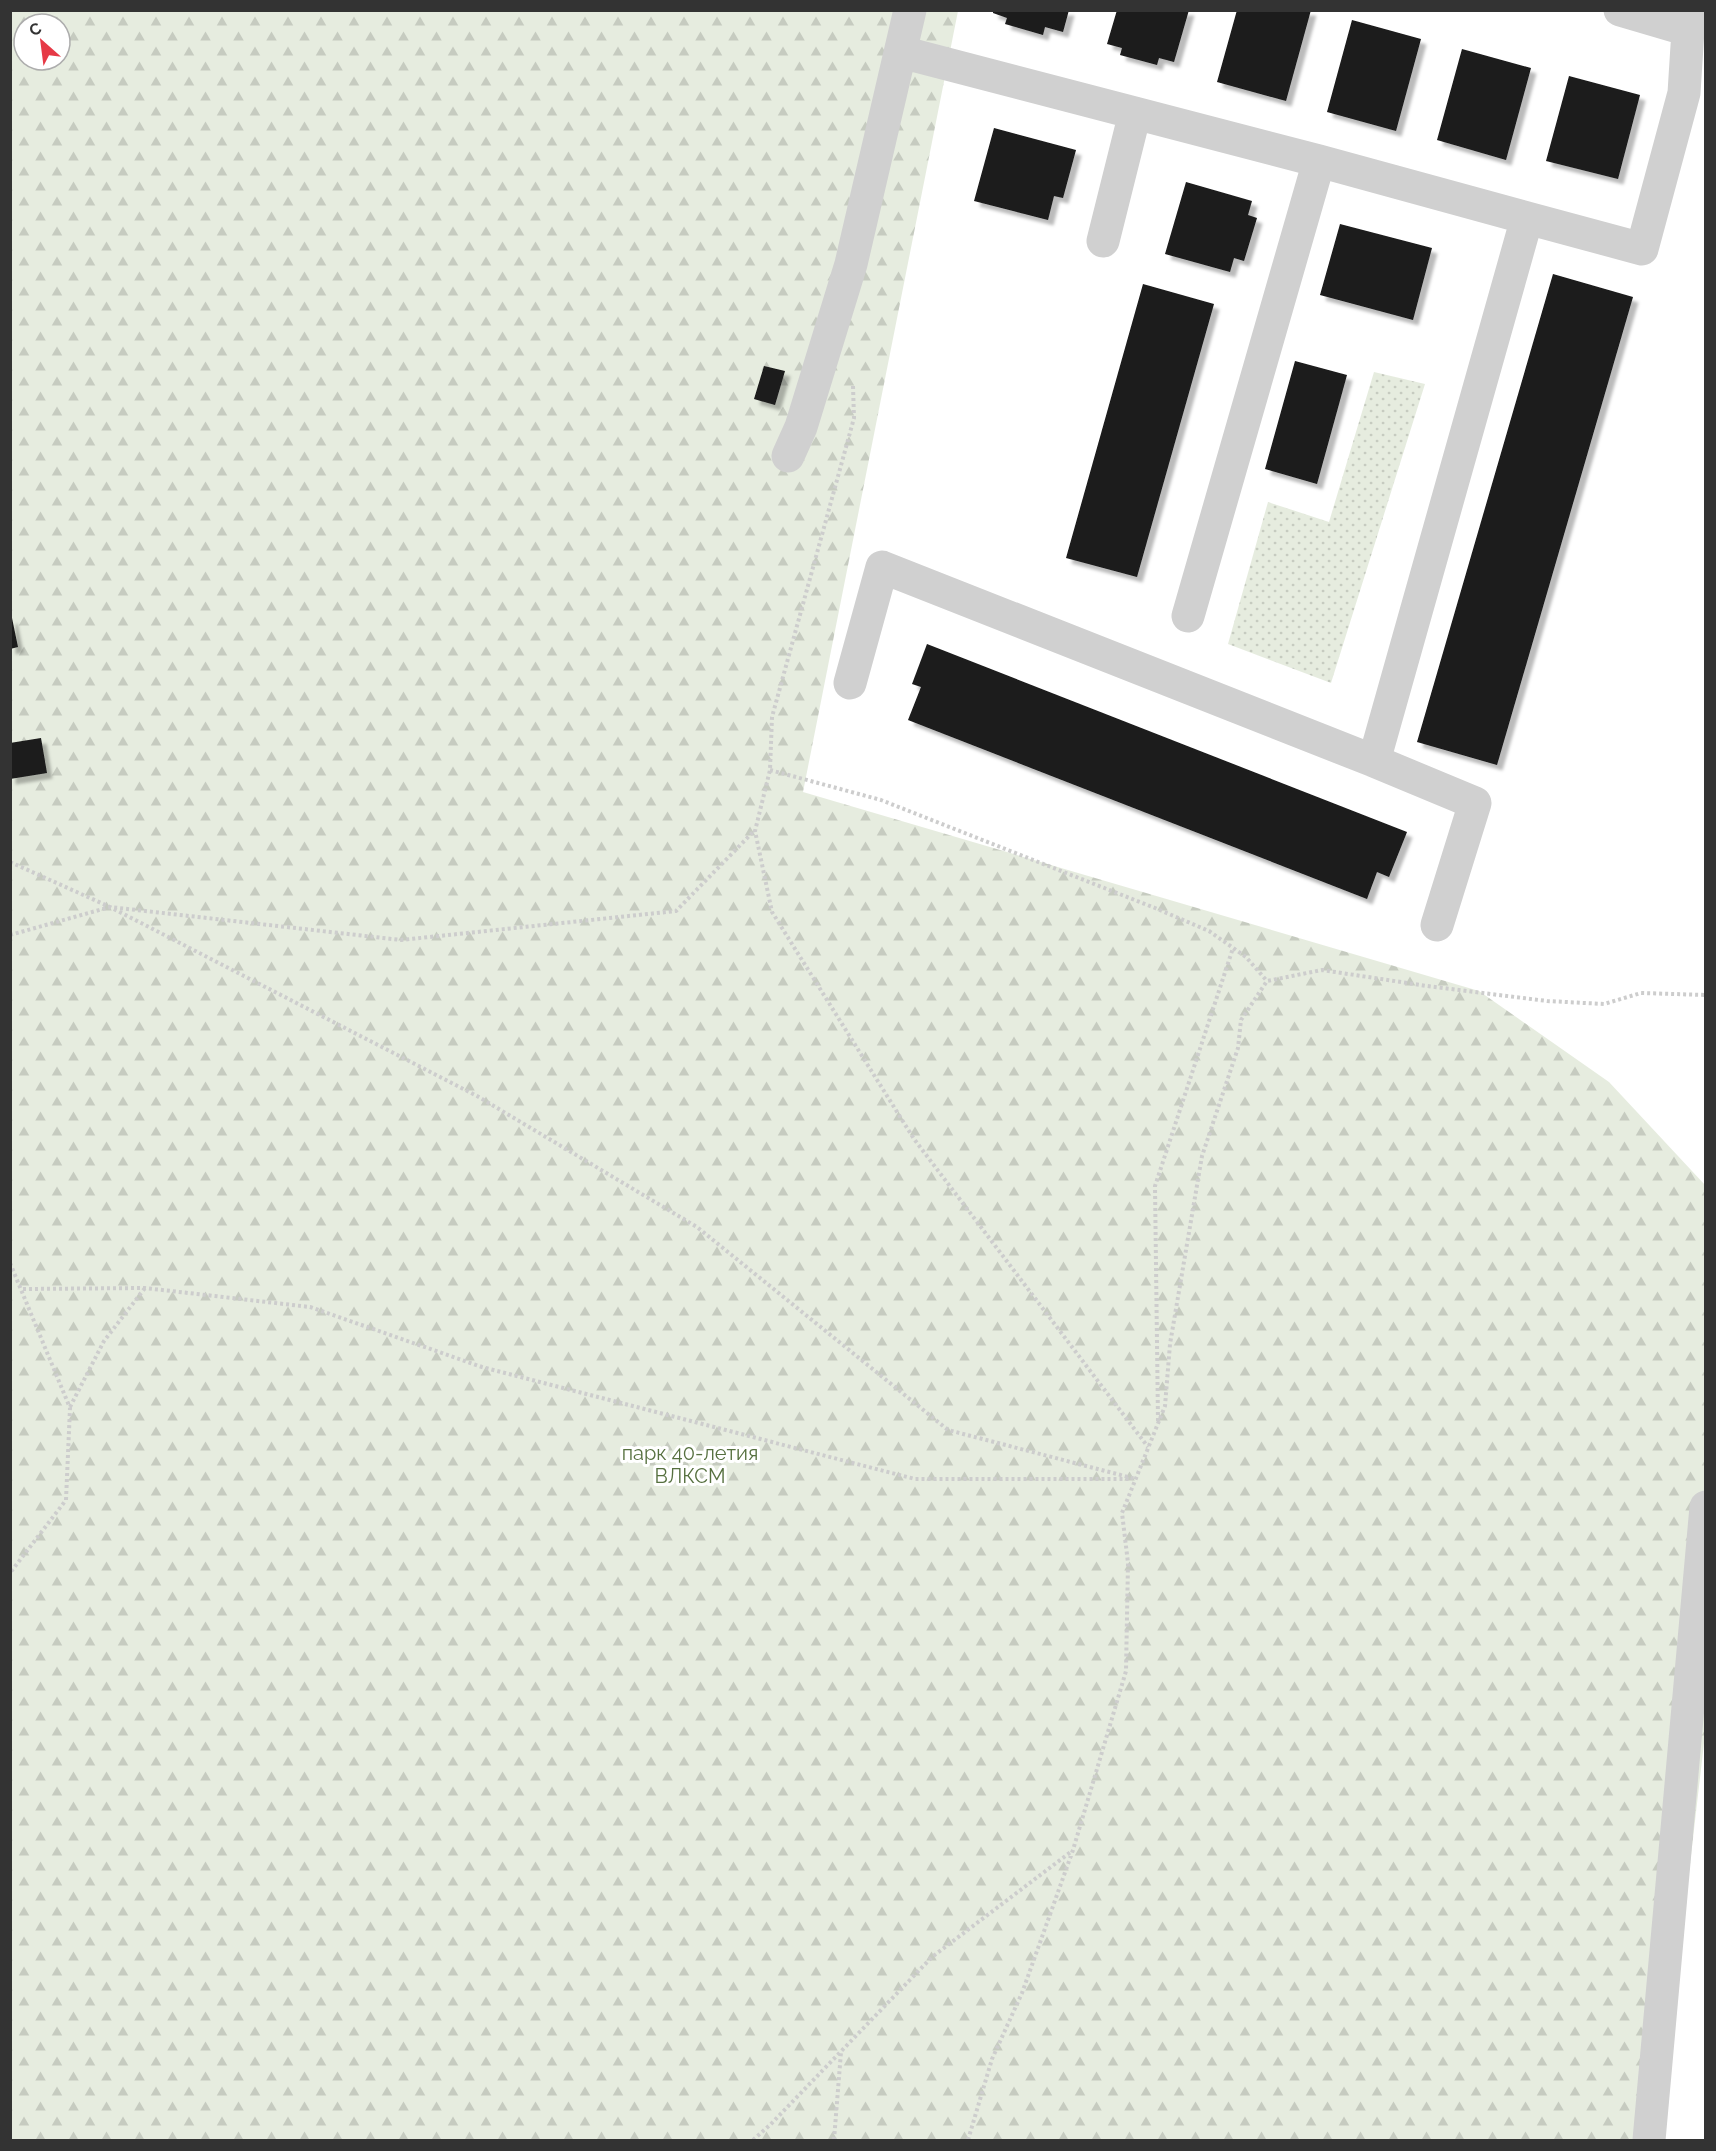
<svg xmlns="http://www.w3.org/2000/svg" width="1716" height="2151" viewBox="0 0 1716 2151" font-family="Raleway,sans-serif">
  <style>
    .forest { fill: url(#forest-firs); fill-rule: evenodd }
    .park { fill: url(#park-dots) }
    .building { fill: #1a1a1a; filter: url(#shadow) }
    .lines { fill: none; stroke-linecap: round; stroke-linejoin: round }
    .path { stroke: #cdcdcd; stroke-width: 4; stroke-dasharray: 3 3; stroke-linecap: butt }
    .minor { stroke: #d0d0d0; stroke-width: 33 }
    .labels { text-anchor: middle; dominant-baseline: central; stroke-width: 6; stroke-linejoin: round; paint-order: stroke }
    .park-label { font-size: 20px; fill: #56703f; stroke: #fff }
  </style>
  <defs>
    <pattern id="forest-firs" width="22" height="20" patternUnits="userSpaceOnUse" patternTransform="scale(1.5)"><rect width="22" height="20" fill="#e6ecdf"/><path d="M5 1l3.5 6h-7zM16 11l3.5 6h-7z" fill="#c6cbc0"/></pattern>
    <pattern id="park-dots" width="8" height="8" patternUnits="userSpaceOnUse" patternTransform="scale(1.5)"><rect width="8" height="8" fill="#e6ecdf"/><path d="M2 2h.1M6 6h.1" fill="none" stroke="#c6cbc0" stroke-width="1.8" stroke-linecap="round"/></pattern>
    <filter id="shadow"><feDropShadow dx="5.5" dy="5.5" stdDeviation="1.5" flood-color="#0004"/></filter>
  </defs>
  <rect width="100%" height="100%" fill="#fff"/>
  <!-- forest -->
  <path class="forest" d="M11,11h947l-155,781 676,199 130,91 96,103 1,541 -48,414h-1647zM24,24h36v36h-36z"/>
  <!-- park -->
  <path class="park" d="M1374,372l51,12 -94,299 -103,-39 40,-142 61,20z"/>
  <!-- building -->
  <path class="building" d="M993,10h76l-6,22 -18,-5 -2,8 -38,-11 2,-6 -14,-5z
    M1117,10h72l-15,52 -15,-4 -2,7 -37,-10 2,-7 -15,-4z
    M1237,10h74l-25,91 -69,-19z
    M1352,20l69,19 -25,92 -69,-19z
    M1462,49l69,19 -25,92 -69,-20z
    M1569,76l71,19 -22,84 -72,-18z
    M994,128l82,22 -13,48 -9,-2 -6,24 -74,-19z
    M1186,182l66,19 -4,14 9,3 -13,43 -10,-3 -4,14 -65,-18z
    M1340,224l92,24 -19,72 -93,-25z
    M1553,274l80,23 -136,468 -80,-23z
    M1143,284l71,20 -77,273 -71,-19z
    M1295,361l52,14 -30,109 -52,-15z
    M764,366l21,5 -10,34 -21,-6z
    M12,618l6,29 -8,2v-30z
    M927,644l480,188 -18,45 -12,-5 -10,27 -459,-179 13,-33 -9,-3z
    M41,738l6,35 -37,6v-36z"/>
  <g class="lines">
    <!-- path -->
    <path class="path" d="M853,386l1,32 -82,299 -2,53 -15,61 17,81 142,227 234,308
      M770,770l111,30 274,108 54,23 37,26 21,24
      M10,862l100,45 367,189 220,131 251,203 188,49
      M10,935l100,-28 291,33 275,-29 78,-80
      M10,1263l60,145 -4,92 -56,73
      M23,1289l122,-1 165,19 172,60 433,112h214
      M70,1407l34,-66 41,-53
      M1158,1421l-3,-235 78,-238
      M753,2140l17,-15 162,-168 140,-106
      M834,2140l7,-88
      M968,2140l24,-81 30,-66 51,-143 53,-179 2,-108 -6,-50 43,-107 5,-62 32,-188 36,-108 3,-28 26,-39 55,-11 105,16 120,15 57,3 37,-11 65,2"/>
    <!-- minor -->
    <path class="minor" d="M1620,10l68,20
      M901,52l418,109 208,57
      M1103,241l32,-128
      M788,456l13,-29 50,-163 59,-254
      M1188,616l131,-455
      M850,683l32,-116 492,194 153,-543 115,31 42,-156 4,-63 5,-20
      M1374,761l101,42 -38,122
      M1649,2140l57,-633"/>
  </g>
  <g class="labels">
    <!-- park labels -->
    <g class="park-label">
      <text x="690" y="1453">парк 40-летия<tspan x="690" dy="23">ВЛКСМ</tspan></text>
    </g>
  </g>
  <!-- border -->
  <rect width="1716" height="2151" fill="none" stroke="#333333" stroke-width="24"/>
  <!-- north arrow -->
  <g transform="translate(42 42) rotate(332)"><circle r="28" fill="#ffffff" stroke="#adadad" stroke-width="1.5"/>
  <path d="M0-4.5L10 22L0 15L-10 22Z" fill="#e63946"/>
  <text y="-9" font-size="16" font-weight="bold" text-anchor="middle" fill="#333333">С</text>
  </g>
</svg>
